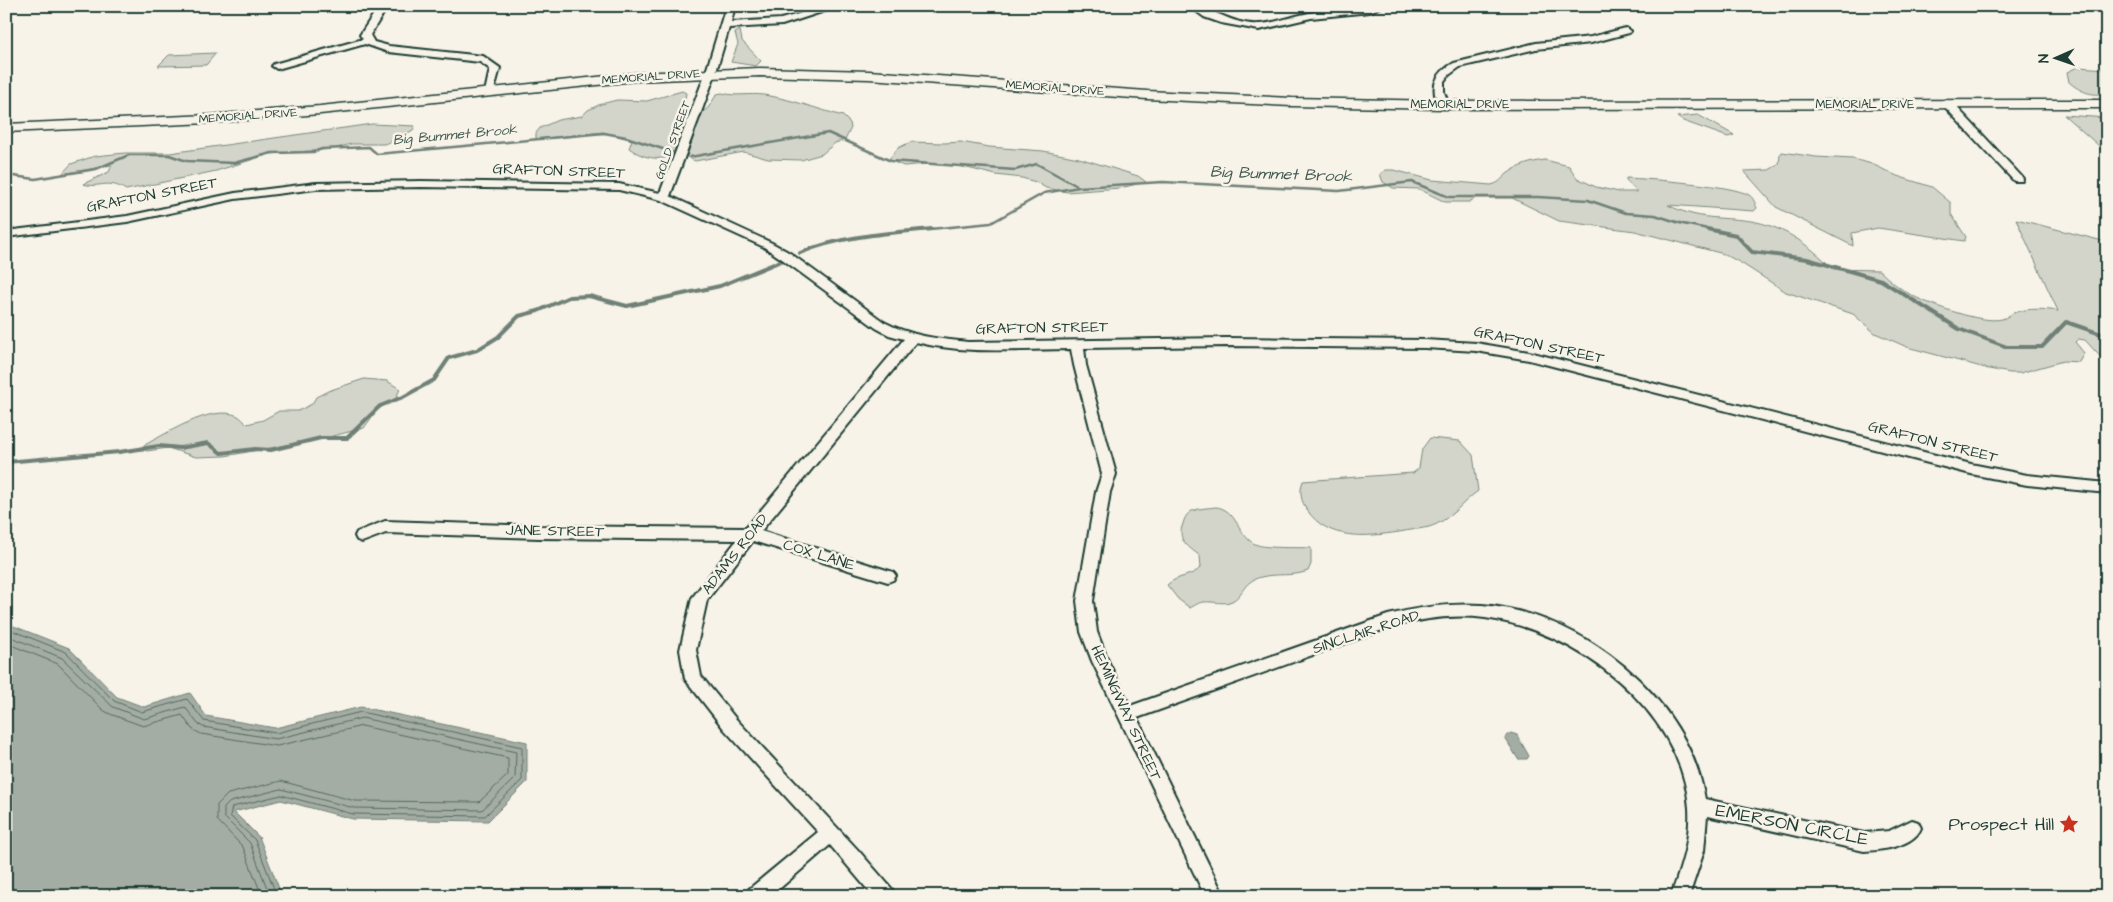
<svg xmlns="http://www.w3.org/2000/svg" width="2113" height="902" viewBox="0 0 2113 902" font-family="'Architects Daughter',sans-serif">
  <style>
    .green { fill: #d3d5ca; stroke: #79897f }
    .water { fill: #a4ada3; stroke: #6f8077 }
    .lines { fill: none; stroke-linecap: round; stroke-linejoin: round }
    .shore { stroke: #546a60; stroke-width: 1 }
    .stream-far1 { stroke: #6f8077; stroke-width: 2.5 }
    .stream { stroke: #6f8077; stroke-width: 4 }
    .minor-casing { stroke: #1f3d34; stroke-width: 4 }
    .major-casing { stroke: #1f3d34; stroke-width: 3 }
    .minor { fill: #f7f3e8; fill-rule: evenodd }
    .major { fill: #f7f3e8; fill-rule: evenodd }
    .labels { text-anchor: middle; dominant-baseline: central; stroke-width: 5; stroke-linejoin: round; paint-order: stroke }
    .far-street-label { font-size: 12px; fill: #1f3d34; stroke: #f7f3e8 }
    .far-water-label { font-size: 14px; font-style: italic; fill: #405950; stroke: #f7f3e8 }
    .street-label { font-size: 15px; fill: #1f3d34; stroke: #f7f3e8 }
    .water-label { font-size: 16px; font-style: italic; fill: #405950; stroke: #f7f3e8 }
    .near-poi-label { font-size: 18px; fill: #1f3d34; stroke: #f7f3e8; text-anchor: end }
    .near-street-label { font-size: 18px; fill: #1f3d34; stroke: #f7f3e8 }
  </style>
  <rect width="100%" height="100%" fill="#f7f3e8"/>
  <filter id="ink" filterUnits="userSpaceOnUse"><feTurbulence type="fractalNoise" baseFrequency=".02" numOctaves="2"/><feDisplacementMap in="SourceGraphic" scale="10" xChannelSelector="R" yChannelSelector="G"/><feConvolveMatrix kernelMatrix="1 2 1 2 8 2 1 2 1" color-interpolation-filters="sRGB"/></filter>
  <g filter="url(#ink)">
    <!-- green -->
    <path class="green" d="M740,30l2,11 19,20 -5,5 -25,-4 7,-18 -3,-11z
      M216,53l-10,12 -48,1 11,-11z
      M2078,67l29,2v23c-13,6 -28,-1 -38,-10l-2,-10z
      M682,91l4,2 -12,63c-15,5 -32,2 -45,-8l3,-8 -29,-8 -67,7v-6l4,-5 18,-8 24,-4 6,-6 13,-6 16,-4 30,1z
      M722,93c14,4 28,0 42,2 27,4 53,14 79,21l7,7 1,5 -6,12 -10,3 -13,11 -21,6 -33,-1 -24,-7 -49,9 -8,-4 13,-43 8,-6 9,-14z
      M1698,115l36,20 -6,2 -45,-16 -6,-4z
      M2064,115l43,3v35z
      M372,124l43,2 -2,4 -19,11 -10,3h-33l-18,5 -63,5 -54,17 -90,19c-19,-12 -26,-1 -43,-6l26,-12 3,-7 -50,9 9,-10 24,-8 30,-3h45z
      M911,142l33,1 17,-1 28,5 54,4 36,7 59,18 8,6 -26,6 -53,4 -21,-4 -10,-6 -14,-4 -26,-3 -37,-9 -32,-2 -23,2 -16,-6 10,-12z
      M1782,152l34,5 37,2 19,5 25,12 35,11 19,16v11l15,23 -2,4 -86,-13 -26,5 1,13 -77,-39 -32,-36 25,-1 10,-6 1,-9z
      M1545,160l24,6 8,12 19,9 23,5h18l-11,-12v-2c24,1 106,7 123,17 5,3 6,9 8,13l-3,3 -86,-6c28,14 46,12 75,15 36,3 66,24 90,49l46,1c10,10 21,19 34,26 18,9 69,28 89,23 5,-1 9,-6 14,-7 12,-4 30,-3 42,-1l-42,-92 91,23v122l-22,-24 -7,-1 -3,3 9,11 -5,9 -16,-1 -43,12h-10l-21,-4 -82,-22 -32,-14 -22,-19 -67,-22 -45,-29 -17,-9 -89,-23 -76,-10 -47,-23h-36l-7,4h-24l-26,-13 -26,-1 -10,-6 -3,-8 6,-4h8l38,10 59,5c9,-2 10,-6 16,-11 12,-9 24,-12 38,-14z
      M364,379l23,2 13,8 -4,9 -19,12 -13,18 -43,11 -96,17 -29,1 -28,-9 -21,3 -8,-3c24,-12 72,-45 99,-32 3,2 6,5 9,8l16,-4 16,-9h19l14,-7 4,-7 12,-6z
      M1430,438l30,3 13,14 5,36c-16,11 -28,30 -49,36 -9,2 -20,3 -30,5 -33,5 -71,9 -92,-22 -6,-9 -8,-18 -4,-29l110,-8 6,-5 3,-19z
      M1216,507c21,2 22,29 39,37 10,5 43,3 56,4v16l-3,7c-16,6 -31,2 -47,6 -19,5 -17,18 -29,24 -8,4 -19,0 -28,1 -5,0 -10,4 -14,6l-12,-9 -11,-14c10,-10 26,-8 34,-18l-1,-11c-11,-9 -24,-16 -17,-32 1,-5 4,-11 9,-13 7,-3 17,-3 24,-4z"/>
    <!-- water -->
    <path class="water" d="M6,623l63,25 48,49 27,10 46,-14 16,23 69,12 86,-21 166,35v40l-39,39 -135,-2 -72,-19 -47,12 25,25 23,59h-276z
      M1511,733l6,2 12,21 -2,3h-9l-13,-21 2,-3z"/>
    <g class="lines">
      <!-- shore -->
      <path class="shore" d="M6,628l60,24 48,49 28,11 45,-13 17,22 72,12 85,-21 161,35v33l-37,36 -132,-2 -72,-19 -49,12 -2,9 25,24 22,56
        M6,635l56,23 51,49 31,12 41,-12 13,17 5,3 73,12 86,-21 154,34 -1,26 -33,32 -128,-2 -73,-19 -51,13 -6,6v9l26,26 20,53
        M6,643l52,21 45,46 7,4 33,12 39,-11 10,14 9,5 76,12 85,-20 146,32v17l-29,27 -124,-1 -74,-20 -53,13 -11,11v15l26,27 19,49"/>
      <!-- stream-far1 -->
      <path class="stream-far1" d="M690,157l138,-24 63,28 124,9 22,-6 42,23 84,-5 176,9 73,-9 37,15h89l50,3 38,13 29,2 28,9 30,6
        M6,175l29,4 61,-10 33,-14h40l18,6 47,2 38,-10 41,-1 9,-3 47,-2 8,7 227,-21 22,4 46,15
        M920,230l71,-7 53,-30 35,-6"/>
      <!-- stream -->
      <path class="stream" d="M1707,229l29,6 16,17 55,7 74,21 78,49 48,18h35l24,-25 41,14
        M800,253c40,-17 88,-20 132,-24
        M6,462l113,-10 40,-6 21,2 28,-5 13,10 34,-4 16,1 50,-12h26l33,-32 23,-9 31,-17 15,-22 28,-8 21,-13 21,-21 19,-5 31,-14 20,-1 38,10 93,-20 61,-25"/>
      <defs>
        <path id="minor" d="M379,6h9l-18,29 4,7 15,4 94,10 17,12 -7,26h-6l-2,-2 5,-23 -10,-7 -92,-10 -23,-8 -88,25 -5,-3 2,-2 89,-25 -3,-4z
          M726,6h9l-4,16 50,-3 45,-13h14l-58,19 -53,3 -13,44 -46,124 102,47 18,10 94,69c26,14 55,17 84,20l258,-4 199,2 51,3 53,9 442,112 56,11 80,8v10l-80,-8 -56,-11 -442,-114 -53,-9 -51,-3 -199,-2 -142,2 2,17 30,109 -6,18 -17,109 4,31 11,29 22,45 258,-91c31,-8 61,-12 94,-10 101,8 206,93 223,194l159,34 25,-2 23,-11 6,2 3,6c-8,19 -39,22 -57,23l-157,-35 -3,35 -15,45h-18c10,-29 20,-57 18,-88 -7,-98 -113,-178 -204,-190 -33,-4 -66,1 -97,10l-251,90 87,178h-19l-113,-235 -11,-29 -4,-31 19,-109 6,-18 -28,-109 -3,-16c-51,0 -105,6 -155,-7l-155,189 132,41 3,4 -3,4 -5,2 -135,-41 -46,59 -11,50 5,26 35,43 122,131 34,39 2,7h-21l-43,-51 -59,51h-24l2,-7 69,-57 -94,-103 -39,-50 -5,-29 12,-52 45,-58 -198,-2 -153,-5 -24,9 -5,-2 -2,-4 2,-4 28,-11 154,5 207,2 158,-189 -15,-4 -13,-7 -94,-69 -18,-12 -103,-47 -42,-10 -198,-3 -105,2 -81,10 -108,23 -121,15v-6l121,-15 108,-23 81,-10 105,-2 198,3 41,9 46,-121z
          M1189,6c22,0 44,20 70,18 17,-1 34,-8 50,-11 23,-5 50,-7 73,-7l-12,6 -59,6 -52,12 -38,-7 -17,-6z
          M1626,28l5,3 -2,2 -38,10 -55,6 -76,18 -11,8 -5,6v11l5,13 -1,2h-8c-11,-19 -5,-34 14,-44l82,-20 55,-6z
          M1948,101l4,1 70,75 1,2 -1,2h-8l-70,-75 -1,-2z"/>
        <path id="major" d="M760,68l109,3 278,20 145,7 152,3 663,-1v8l-663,1 -152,-3 -145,-7 -278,-20 -109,-3 -125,5 -315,33 -111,9 -203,9v-8l203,-9 111,-9 315,-33z"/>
      </defs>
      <!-- minor casing -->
      <use href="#minor" class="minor-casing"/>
      <!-- major casing -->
      <use href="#major" class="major-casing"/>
      <!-- minor -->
      <use href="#minor" class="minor"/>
      <!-- major -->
      <use href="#major" class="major"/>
    </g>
  </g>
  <!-- icons -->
  <defs>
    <symbol id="sight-bare" viewBox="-9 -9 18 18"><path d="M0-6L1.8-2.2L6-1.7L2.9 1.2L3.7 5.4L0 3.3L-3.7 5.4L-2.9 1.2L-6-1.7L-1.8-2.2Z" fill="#c8321e" stroke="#f7f3e8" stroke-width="2.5" paint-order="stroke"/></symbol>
  </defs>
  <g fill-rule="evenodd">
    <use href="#sight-bare" x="2055" y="810" width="28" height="28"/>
  </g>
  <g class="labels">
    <!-- far-street labels -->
    <g class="far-street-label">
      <text transform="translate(651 77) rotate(-4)">MEMORIAL DRIVE</text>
      <text transform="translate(1055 88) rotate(4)">MEMORIAL DRIVE</text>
      <text x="1460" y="104">MEMORIAL DRIVE</text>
      <text x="1865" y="104">MEMORIAL DRIVE</text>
      <text transform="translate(248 116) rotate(-4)">MEMORIAL DRIVE</text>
      <text transform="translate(673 140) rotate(-70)">GOLD STREET</text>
    </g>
    <!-- far-water labels -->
    <g class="far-water-label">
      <text transform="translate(455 135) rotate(-5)">Big Bummet Brook</text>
    </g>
    <!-- street labels -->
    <g class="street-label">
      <text transform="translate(559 171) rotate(2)">GRAFTON STREET</text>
      <text transform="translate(152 195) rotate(-11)">GRAFTON STREET</text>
      <text transform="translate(1042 328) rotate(-1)">GRAFTON STREET</text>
      <text transform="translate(1539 345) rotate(12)">GRAFTON STREET</text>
      <text transform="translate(1933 442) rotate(14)">GRAFTON STREET</text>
      <text transform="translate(555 531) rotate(1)">JANE STREET</text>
      <text transform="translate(735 554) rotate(-52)">ADAMS ROAD</text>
      <text transform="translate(819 555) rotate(17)">COX LANE</text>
      <text transform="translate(1366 632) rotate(-18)">SINCLAIR ROAD</text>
      <text transform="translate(1126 713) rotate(65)">HEMINGWAY STREET</text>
    </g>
    <!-- water labels -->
    <g class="water-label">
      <text transform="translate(1281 174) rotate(2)">Big Bummet Brook</text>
    </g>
    <!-- near-poi labels -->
    <g class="near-poi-label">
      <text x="2054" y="824">Prospect Hill</text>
    </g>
    <!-- near-street labels -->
    <g class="near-street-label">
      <text transform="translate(1792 825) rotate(11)">EMERSON CIRCLE</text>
    </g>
  </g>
  <!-- margin -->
  <rect width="2113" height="902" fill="none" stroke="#f7f3e8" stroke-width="25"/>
  <rect x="12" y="12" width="2088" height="877" fill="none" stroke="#1f3d34" stroke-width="2" filter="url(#ink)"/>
  <!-- north arrow -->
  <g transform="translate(2056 58) rotate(268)" stroke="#f7f3e8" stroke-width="4" paint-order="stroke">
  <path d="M0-4L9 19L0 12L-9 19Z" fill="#1f3d34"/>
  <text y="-8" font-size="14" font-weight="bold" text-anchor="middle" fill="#1f3d34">N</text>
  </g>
</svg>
